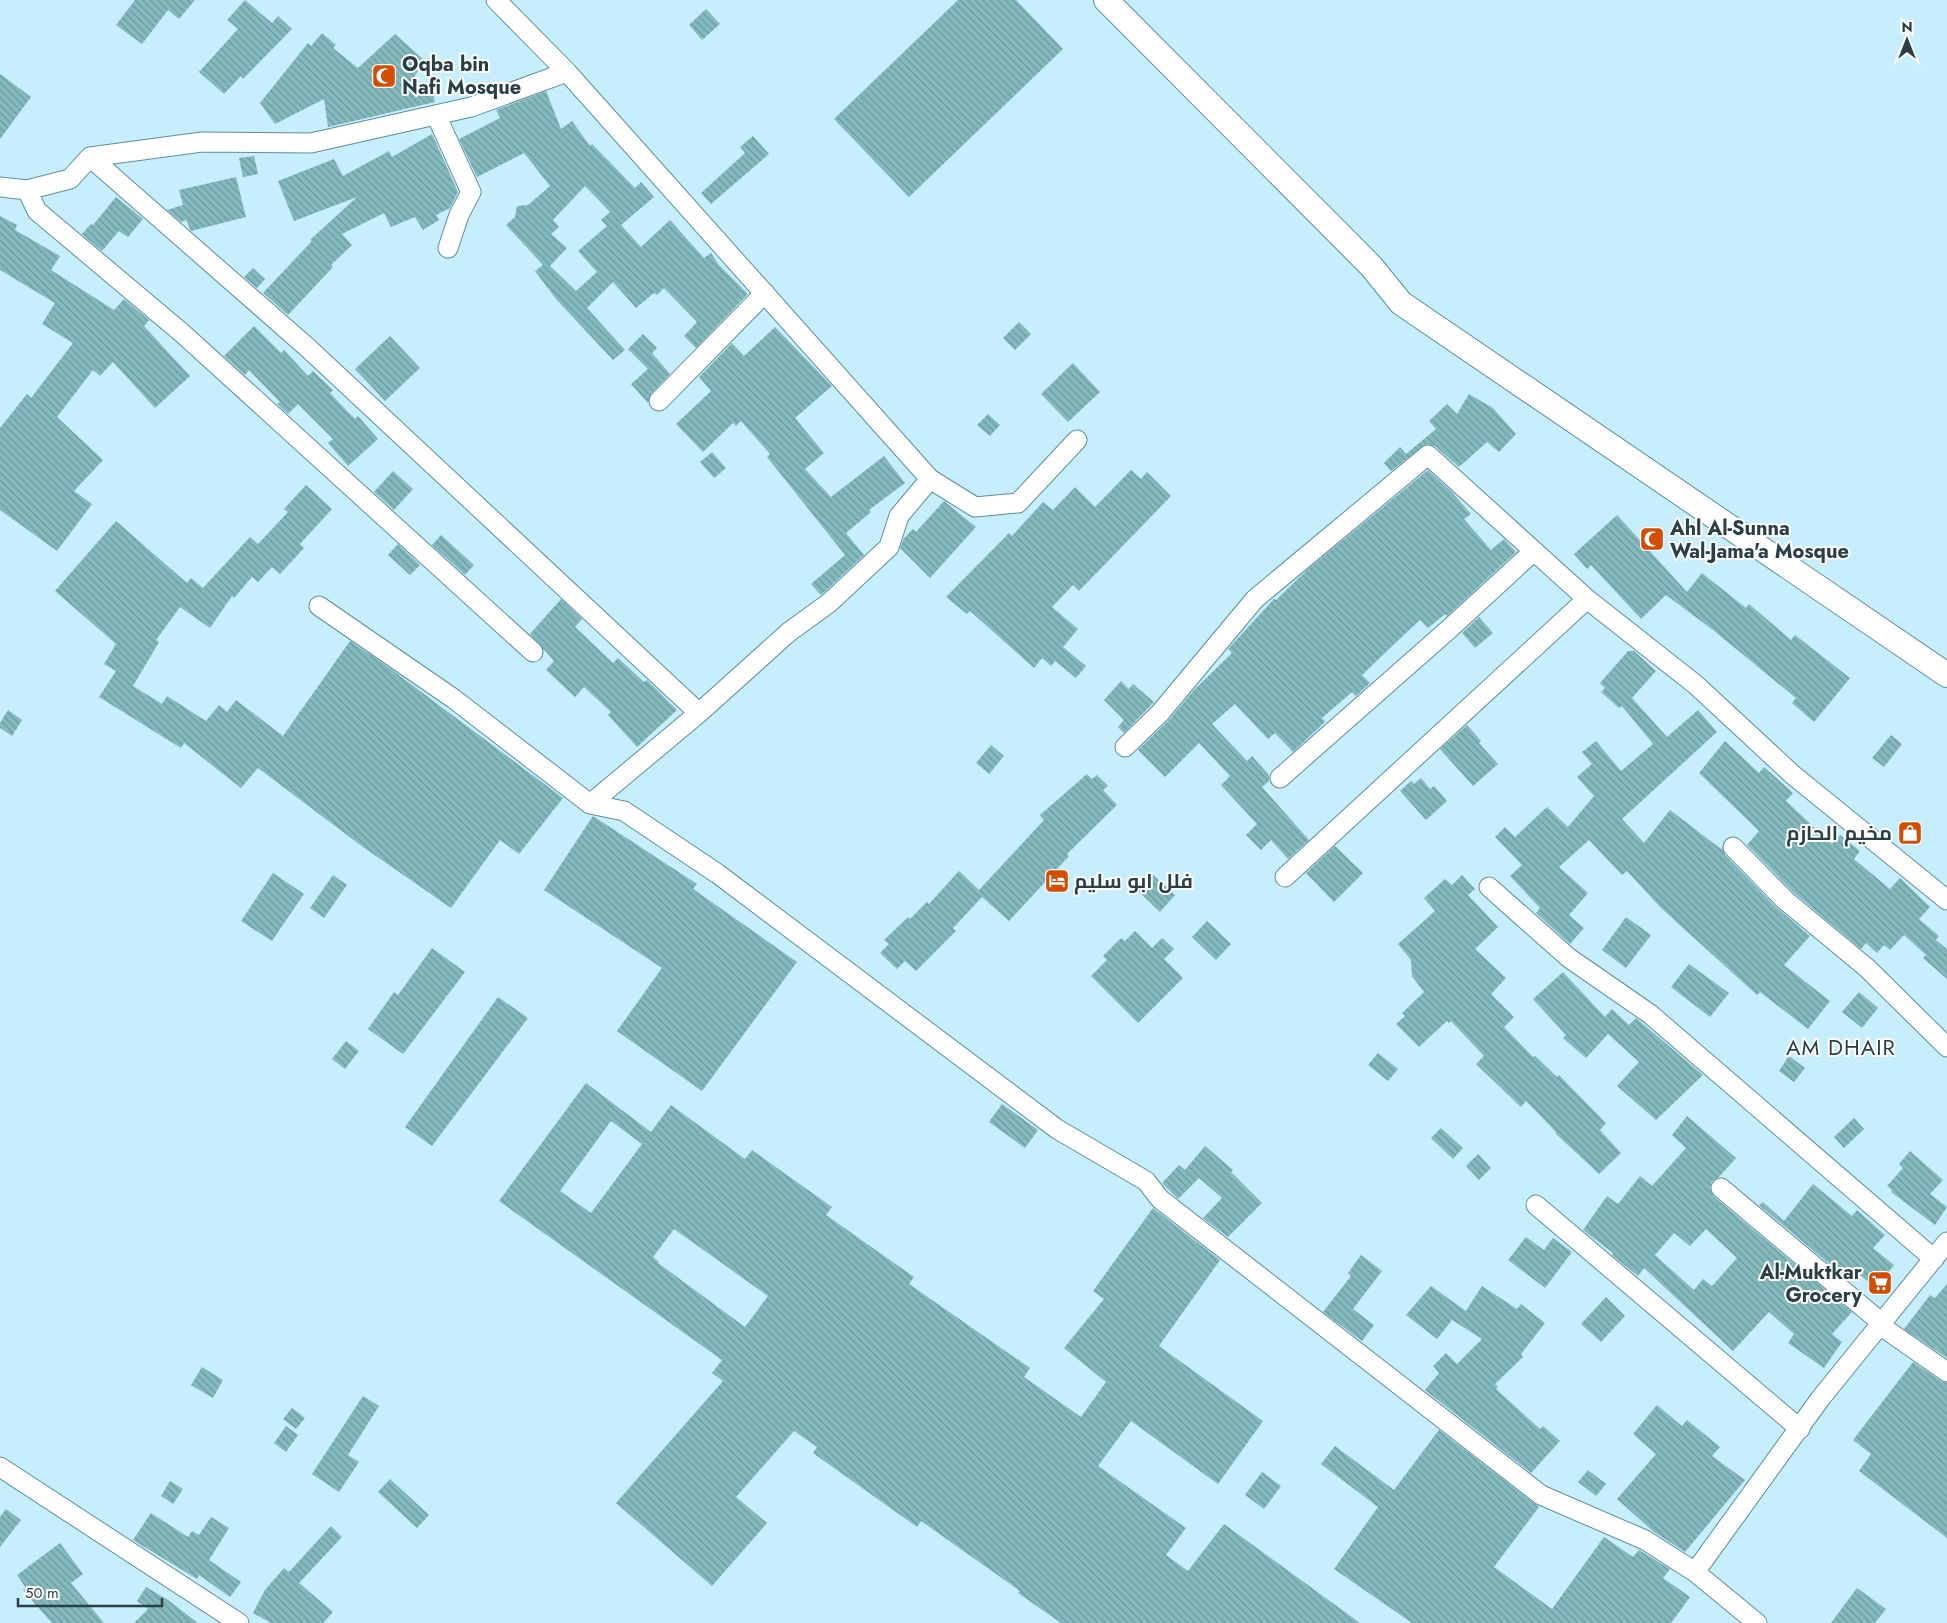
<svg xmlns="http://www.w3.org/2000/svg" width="1947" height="1623" viewBox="0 0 1947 1623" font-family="Jost,Cairo,sans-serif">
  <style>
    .building { fill: url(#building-back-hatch); fill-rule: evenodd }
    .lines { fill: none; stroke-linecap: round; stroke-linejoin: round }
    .minor-casing { stroke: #5d8d9d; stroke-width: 21 }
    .tertiary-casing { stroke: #5d8d9d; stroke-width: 26 }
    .minor { stroke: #fff; stroke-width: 19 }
    .tertiary { stroke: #fff; stroke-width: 24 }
    .labels { text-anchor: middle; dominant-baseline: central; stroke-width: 4; stroke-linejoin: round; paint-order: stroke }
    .poi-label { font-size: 20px; font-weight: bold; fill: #2a3e45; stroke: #fff; text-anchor: start }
    .quarter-label { font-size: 22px; letter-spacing: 1px; fill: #2a3e45; stroke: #fff }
  </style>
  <defs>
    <pattern id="building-back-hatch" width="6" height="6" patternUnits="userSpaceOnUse" patternTransform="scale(1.25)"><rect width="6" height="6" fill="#84babe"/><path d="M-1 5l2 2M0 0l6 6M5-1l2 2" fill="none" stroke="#6c999c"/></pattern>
  </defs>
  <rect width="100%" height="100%" fill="#c7eefc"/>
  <!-- building -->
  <path class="building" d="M135,0h60l-16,19 -11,-9 -26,34 -26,-19z
    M245,0l27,23 6,-7 14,13 -49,50 -2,-3 -17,18 -25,-22 39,-43 -11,-9z
    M958,0h58l47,49 -154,148 -75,-78z
    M706,9l14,15 -18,16 -13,-15z
    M322,33l14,12 -3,3 25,20 37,-34 29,26 -16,28 23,-3 4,17 -107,25 -4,-28 -49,25 -15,-21 48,-60 3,3z
    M0,74l31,23 -31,42z
    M546,91l15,38 11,-8 18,25 2,-2 43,44 6,-6 13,15 -33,28 20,22 29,-27 34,38 7,-5 8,12 29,29 -52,54 -12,-12 13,-14 -33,-34 -7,7 -3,-2 -18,15 -23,-26 -26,26 38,42 -12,10 -57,-61 -21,-28 8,-6 -37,-40 9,-8 2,-11 11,-1 22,-19 -26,-33 -47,24 -18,-38 41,-21 -4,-8zM585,186l25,26 -9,8 6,6 -29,25 19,21 -21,19 -26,-25 17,-18 -16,-14 8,-7 -6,-7z
    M432,134l26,58 -8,16 -14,7 3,5 -16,10 -8,-13 -24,10 -7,-14 -42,21 10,11 -21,20 2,2 -45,48 -25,-22 49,-52 -2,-1 47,-43 -63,24 -16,-40 56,-22 9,17 46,-25 3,6z
    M753,136l16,18 -58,50 -10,-11 44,-40 -5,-6z
    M254,156l4,18 -15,3 -4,-19z
    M236,177l10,40 -55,14 -5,-11 -5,2 -14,-12 16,-5 -4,-15z
    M116,197l27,22 -15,18 -9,-6 -17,20 -20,-17 9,-10 2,1z
    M0,216l17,9 -2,5 45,26 -9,14 63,40 10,-11 25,21 -5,6 46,50 -35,32 -42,-46 -13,14 -7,-6 -36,47 46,43 -29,31 18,13 -35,47 -57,-41v-82l27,-34 4,4 42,-55 -31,-19 13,-21 -55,-33z
    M253,268l12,11 -8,9 -13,-11z
    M1019,322l12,12 -16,16 -12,-12z
    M254,326l27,27 3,-3 24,26 5,-5 20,19 -3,3 25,26 3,-3 20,23 -30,27 -20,-23 5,-4 -35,-35 -10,10 -11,-10 3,-2 -31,-32 -4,5 -21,-19z
    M775,327l57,59 -37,32 29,35 -19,16 26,28 53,-41 21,27 -36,27 2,2 -25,21 18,22 -43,40 -10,-11 34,-29 -78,-98 3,-3 -29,-33 -5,5 -3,-3 -30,29 -27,-28 35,-33 -12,-14 33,-34 12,13z
    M643,334l14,14 -5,5 18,21 -19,20 -3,9 -17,-19 17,-15 -20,-20z
    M390,336l30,32 -35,33 -30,-32z
    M1073,363l27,29 -32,30 -27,-28z
    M1469,394l24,14 23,26 -17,18 -12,-10 -28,25 -24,-21 -9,-2 -35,27 -7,-8 16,-16 6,7 30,-25 -7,-8 18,-17 10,10z
    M988,414l12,11 -10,11 -13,-11z
    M712,452l14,16 -12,10 -14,-16z
    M1131,470l10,9 6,-7 24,24 -92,95 -6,-6 -21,22 26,22 -15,18 23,19 -10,12 -21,-17 -4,5 -9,-8 -8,10 -64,-57 -3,3 -21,-17 63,-64 3,3 31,-34 10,8 22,-23 20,20z
    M1428,470l24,22 19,22 -7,5 27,31 13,-11 12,13 -69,64 -2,-2 -17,14 -8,-8 -31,29 -27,26 8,8 -14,13 -4,-4 -30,26 3,4 -32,30 -18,-19 -7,6 -33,-35 -23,20 35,37 5,-5 17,19v6l-7,6 47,53 -21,19 -17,-19 -10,10 -15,-15 11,-11 -36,-39 9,-9 -31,-33 -34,34 -27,-27 30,-29 26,-31 38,-37 -4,-4 46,-50 2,1 32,-31z
    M393,471l20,18 -19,21 -20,-18z
    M306,485l26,24 -32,35 4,4 -24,26 -8,-7 -14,15 -6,-5 -18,21 -2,-2 -22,32 -30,-21 -24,33 3,2 -26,44 29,18 5,-8 39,25 13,-16 8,7 9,-12 47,36 67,-95 34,23 179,134 -44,56 -19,-14 -49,68 -88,-61 -105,-79 -17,20 -57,-45 -3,5 -82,-51 17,-26 -12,-7 12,-20 -61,-53 61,-70 71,62 4,-5 12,10 47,-51 8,7 30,-32 -4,-3z
    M944,501l32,26 -46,51 -30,-30 4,-10 9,-9 3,3z
    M1617,515l70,77 15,-19 44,35 3,-4 42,36 4,-5 55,43 -36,44 -22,-19 4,-5 -83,-68 -47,-35 -25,24 -50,-54 -4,4 -13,-15z
    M441,535l33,30 -9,10 -33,-30z
    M398,544l22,21 -10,10 -22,-20z
    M561,599l21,20 -7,8 38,36 5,-5 26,24 3,-2 30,30 -40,37 -29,-32 3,-3 -27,-25 -9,10 -29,-27 8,-9 -24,-27z
    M1479,617l14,16 -18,15 -13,-15z
    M1628,651h6l22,20 -24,27 35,39 31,-27 19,22 -95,87 22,24 26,-33 51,39 1,-2 3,8 52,53 33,28 -26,29 46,36 -22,28 -48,-37 -3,3 -96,-87 -34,-37 -5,4 -33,-35 -30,27 29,26 -19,22 15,13 -14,16 -34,-31 4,-5 -30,-32 12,-11 -27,-28 10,-10 10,10 32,-30 21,20 26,-31 -17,-19 15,-13 -10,-12 14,-11 25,30 32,-27 -31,-38 -3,2 -18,-16 4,-4 -5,-5z
    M1121,681l8,8 4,-5 21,18 -30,31 -6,-6 6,-7 -20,-20z
    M8,710l14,10 -10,16 -12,-8v-5z
    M1467,725l14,16 -2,2 19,21 -25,22 -33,-37z
    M1891,735l11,9 -18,23 -12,-9z
    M1725,741l34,32 5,-6 29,26 -7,8 46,43 8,-9 20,16 -6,8 36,30 10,-11 30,29 -11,12 20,17 -3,4 11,9v30l-24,-21 3,-3 -22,-20 -14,15 -6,-5 -7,8 -11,-10 -5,6 -68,-57 -46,-47 12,-14 -60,-58z
    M991,745l13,11 -15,18 -13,-11z
    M1087,774l5,5 5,-4 11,11 -5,4 14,15 -50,49 2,2 -60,65 -27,-24 -29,31 3,3 -40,40 -11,-10 -8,8 -17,-16 9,-9 -5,-4 24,-23 2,2 17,-17 2,2 30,-33 20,19 65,-70 -4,-5z
    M1421,778l9,11 4,-3 13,15 -21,19 -26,-29 11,-10 3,3z
    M593,816l104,68 -4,5 104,73 -95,129 -85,-60 45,-63 -118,-78z
    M1335,846l28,27 -29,29 -28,-29z
    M273,873l31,21 -32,47 -31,-20z
    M1151,873l24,22 -15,17 -24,-23z
    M333,875l14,10 -23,33 -14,-10z
    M1462,875l13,14 -7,6 30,32 -23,22 31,29 -15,16 23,23 -10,10 29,30 2,-1 22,21 2,-2 47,48 -6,7 21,23 -22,21 -44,-41 1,-1 -30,-31 -5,6 -45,-43 8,-8 -33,-35 -2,2 -2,-2 -28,26 -23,-23 9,-8 -3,-3 22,-21 -12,-16 -1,-16 -13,-16 37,-33 -11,-13 21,-19 7,6z
    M1626,917l25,18 -25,33 -24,-18z
    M1207,921l24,23 -15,16 -24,-23z
    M1135,931l17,17 10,-10 12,11 -10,10 19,19 -45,45 -47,-47 16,-16 -4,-4 18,-18 4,3z
    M432,948l33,24 -62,82 -35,-25 26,-37 4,3z
    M1689,964l40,29 -19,24 -39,-30z
    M1563,972l42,45 7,-8 17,16 7,-7 67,57 -47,45 -39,-34 22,-24 -31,-28 -22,24 -23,-20 3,-3 -33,-36z
    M1859,992l19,16 -16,20 -20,-16z
    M498,997l30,21 -96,128 -27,-19z
    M346,1041l13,10 -14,18 -13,-10z
    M1378,1053l20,16 -10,12 -20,-16z
    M1789,1056l16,12 -11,14 -15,-11z
    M586,1083l65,49 20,-27 74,54 7,-9 80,57 -6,8 88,62 -5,7 121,84 -6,9 57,40 25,-35 -42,-34 40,-49 -11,-8 60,-83 67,52 -61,86 104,75 -45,63 -87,-63 -33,45 88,62 -20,27 22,16 36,-47 136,99h-299l-43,-30 2,-2 -99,-70 -4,6 -104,-74 4,-6 -23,-16 -58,66 31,26 -55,63 -96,-83 107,-122 -11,-8 10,-13 -223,-159zM611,1121l31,23 -51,69 -31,-22zM674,1229l94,67 -23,31 -87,-64 1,-1 -6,-5z
    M1002,1104l36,26 -13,18 -36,-26z
    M1687,1116l49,42 -17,19 -7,4 -2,7 3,8 139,116 -20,22 10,8 -18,26 -36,-25 6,-9 -25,-22 -36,39 -89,-83 -6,8 -26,-21 1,-2 -30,-23 24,-34 11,8 22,-28 12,10 34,-38 -14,-13zM1706,1229l31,29 -25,28 -9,-7 -9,11 -39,-35 19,-22 16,13z
    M1854,1118l10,11 -20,19 -10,-11z
    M1441,1128l22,20 -10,11 -22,-21z
    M1205,1146l28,24 -2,2 31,31 -34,34 -25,-19 19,-20 -23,-20 -21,21 -16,-16 17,-18 6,5z
    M1910,1151l33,29 -13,14 17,13 -12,18 -44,-33 1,-2 -5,-4 16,-18 -4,-4z
    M1478,1154l13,14 -12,12 -13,-14z
    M1813,1184l39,32 5,-6 28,25 -12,13 21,17 -18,23 -22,-18 -8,8 -87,-73 4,-3 21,19z
    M1526,1237l18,13 9,-12 19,14 -27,36 -37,-28z
    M1361,1255l21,16 -29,38 21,16 -12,16 -39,-29 28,-36 -3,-3z
    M1947,1284v74l-43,-29 26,-34 5,3z
    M1431,1286l35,25 16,-25 35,23 4,-5 24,19 -24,31 2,3 -28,27 3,3 -2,2 44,40 3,-3 17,15 -29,32 -106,-83 14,-17 -6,-7 13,-13 11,11 25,-25 -30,-19 -15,19 -31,-24z
    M1606,1297l19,19 -24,26 -20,-18z
    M1913,1362l28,19 6,2v155l-88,-67 12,-17 -18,-14z
    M202,1367l21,13 -10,18 -22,-13z
    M363,1396l16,10 -31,49 11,7 -20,30 -27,-18z
    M1657,1405l25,21 5,-6 33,27 -8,9 33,24 -60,72 -31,-20 -37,-33 39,-45 -23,-20z
    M292,1408l13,10 -9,11 -13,-10z
    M286,1426l12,9 -12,17 -12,-9z
    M1439,1430l100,77 -45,60 58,42 52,-72 29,20 6,-7 31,19 -7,9 27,19 -19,26h-259l-78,-54 44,-62 -57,-43 14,-18 59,44z
    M1588,1470l18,14 -10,12 -18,-14z
    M1262,1472l19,14 -17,23 -19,-14z
    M390,1479l39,36 -12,13 -39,-36z
    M170,1481l13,8 -10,15 -12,-8z
    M6,1509l15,11 -21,27v-30z
    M151,1513l37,24 4,-6 7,4 12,-18 18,11 -20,32 32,22 -11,15 -31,-22 -2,4 -64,-39z
    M331,1526l11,11 -43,46 34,29 -10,11h-52l-18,-10 12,-23 19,-22 5,4z
    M60,1543l23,31 -12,9 33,40h-52l-29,-33 3,-2 -9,-13z
    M146,1587l22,13 30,23h-64l14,-14 -11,-8z
    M1857,1588l29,21 -11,14h-44z"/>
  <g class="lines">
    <defs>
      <path id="minor" d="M496,0l71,72 363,407 45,28 43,-4 59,-63
        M437,117l34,75 -12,23 -11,33
        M90,157l218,191 391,365
        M0,187l27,3 43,-11 20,-22 112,-15 109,1 160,-36 96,-35
        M27,190l10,21 145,122 351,319
        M659,401l106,-108
        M319,606l135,93 136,105 34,7 94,63 339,255 89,52 14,18 381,296 104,45 50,32 62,51
        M1125,747l35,-34 95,-114 173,-144 159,144 109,86 97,90 154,125
        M1280,778l168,-148 86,-79
        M590,804l109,-91 90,-81 40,-29 60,-56 10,-31 31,-37
        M1733,847l52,53 82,68 80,79
        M1285,877l302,-278
        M1489,887l80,71 81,56 284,245
        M1721,1188l162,136
        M1536,1205l264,224
        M1881,1326l66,46
        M0,1467l239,156
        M1695,1572l125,-173 127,-157"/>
      <path id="tertiary" d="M1106,0l265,266 30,37 546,372"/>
    </defs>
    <!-- minor casing -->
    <use href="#minor" class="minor-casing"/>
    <!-- tertiary casing -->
    <use href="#tertiary" class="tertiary-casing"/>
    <!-- minor -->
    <use href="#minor" class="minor"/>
    <!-- tertiary -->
    <use href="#tertiary" class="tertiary"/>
  </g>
  <!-- icons -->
  <defs>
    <symbol id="mosque-square" viewBox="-11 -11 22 22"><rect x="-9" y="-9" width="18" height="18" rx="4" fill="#d24e05" stroke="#fff"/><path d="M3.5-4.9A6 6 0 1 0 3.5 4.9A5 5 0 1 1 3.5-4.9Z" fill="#fff"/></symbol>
    <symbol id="shop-square" viewBox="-11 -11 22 22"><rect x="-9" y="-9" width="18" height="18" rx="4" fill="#d24e05" stroke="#fff"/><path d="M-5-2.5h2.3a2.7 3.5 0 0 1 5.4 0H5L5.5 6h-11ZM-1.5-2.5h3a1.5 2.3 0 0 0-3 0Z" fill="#fff"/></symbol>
    <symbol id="hotel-square" viewBox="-11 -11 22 22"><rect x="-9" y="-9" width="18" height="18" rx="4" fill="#d24e05" stroke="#fff"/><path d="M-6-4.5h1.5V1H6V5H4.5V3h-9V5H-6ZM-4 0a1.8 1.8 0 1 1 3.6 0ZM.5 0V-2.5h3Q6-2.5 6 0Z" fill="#fff"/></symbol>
    <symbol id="supermarket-square" viewBox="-11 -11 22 22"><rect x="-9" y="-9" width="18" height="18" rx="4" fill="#d24e05" stroke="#fff"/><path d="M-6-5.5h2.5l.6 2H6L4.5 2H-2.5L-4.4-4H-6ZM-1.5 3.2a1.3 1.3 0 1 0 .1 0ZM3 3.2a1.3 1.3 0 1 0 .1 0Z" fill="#fff"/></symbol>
  </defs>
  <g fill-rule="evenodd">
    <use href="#mosque-square" x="370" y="62" width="28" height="28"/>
    <use href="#mosque-square" x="1638" y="525" width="28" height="28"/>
    <use href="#shop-square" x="1896" y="819" width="28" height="28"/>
    <use href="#hotel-square" x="1043" y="867" width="28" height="28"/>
    <use href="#supermarket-square" x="1866" y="1269" width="28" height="28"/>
  </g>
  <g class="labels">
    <!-- poi labels -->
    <g class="poi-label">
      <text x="402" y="64">Oqba bin<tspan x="402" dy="23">Nafi Mosque</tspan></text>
      <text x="1670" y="528">Ahl Al-Sunna<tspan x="1670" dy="23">Wal-Jama'a Mosque</tspan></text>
      <text x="1892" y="833" text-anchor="end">مخيم الحازم</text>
      <text x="1074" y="881">فلل ابو سليم</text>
      <text x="1862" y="1272" text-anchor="end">Al-Muktkar<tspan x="1862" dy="23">Grocery</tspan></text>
    </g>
    <!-- quarter labels -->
    <g class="quarter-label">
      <text x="1841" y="1047">AM DHAIR</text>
    </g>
  </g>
  <!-- north arrow -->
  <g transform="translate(1907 40)" stroke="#ffffff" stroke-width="4" paint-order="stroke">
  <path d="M0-4L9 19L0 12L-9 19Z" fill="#2a3e45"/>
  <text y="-8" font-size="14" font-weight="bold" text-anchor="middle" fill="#2a3e45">N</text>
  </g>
  <!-- scale -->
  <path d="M18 1598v8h144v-8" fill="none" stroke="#2a3e45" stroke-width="2.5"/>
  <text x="25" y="1598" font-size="15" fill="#2a3e45" stroke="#ffffff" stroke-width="4" paint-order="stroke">50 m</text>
</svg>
